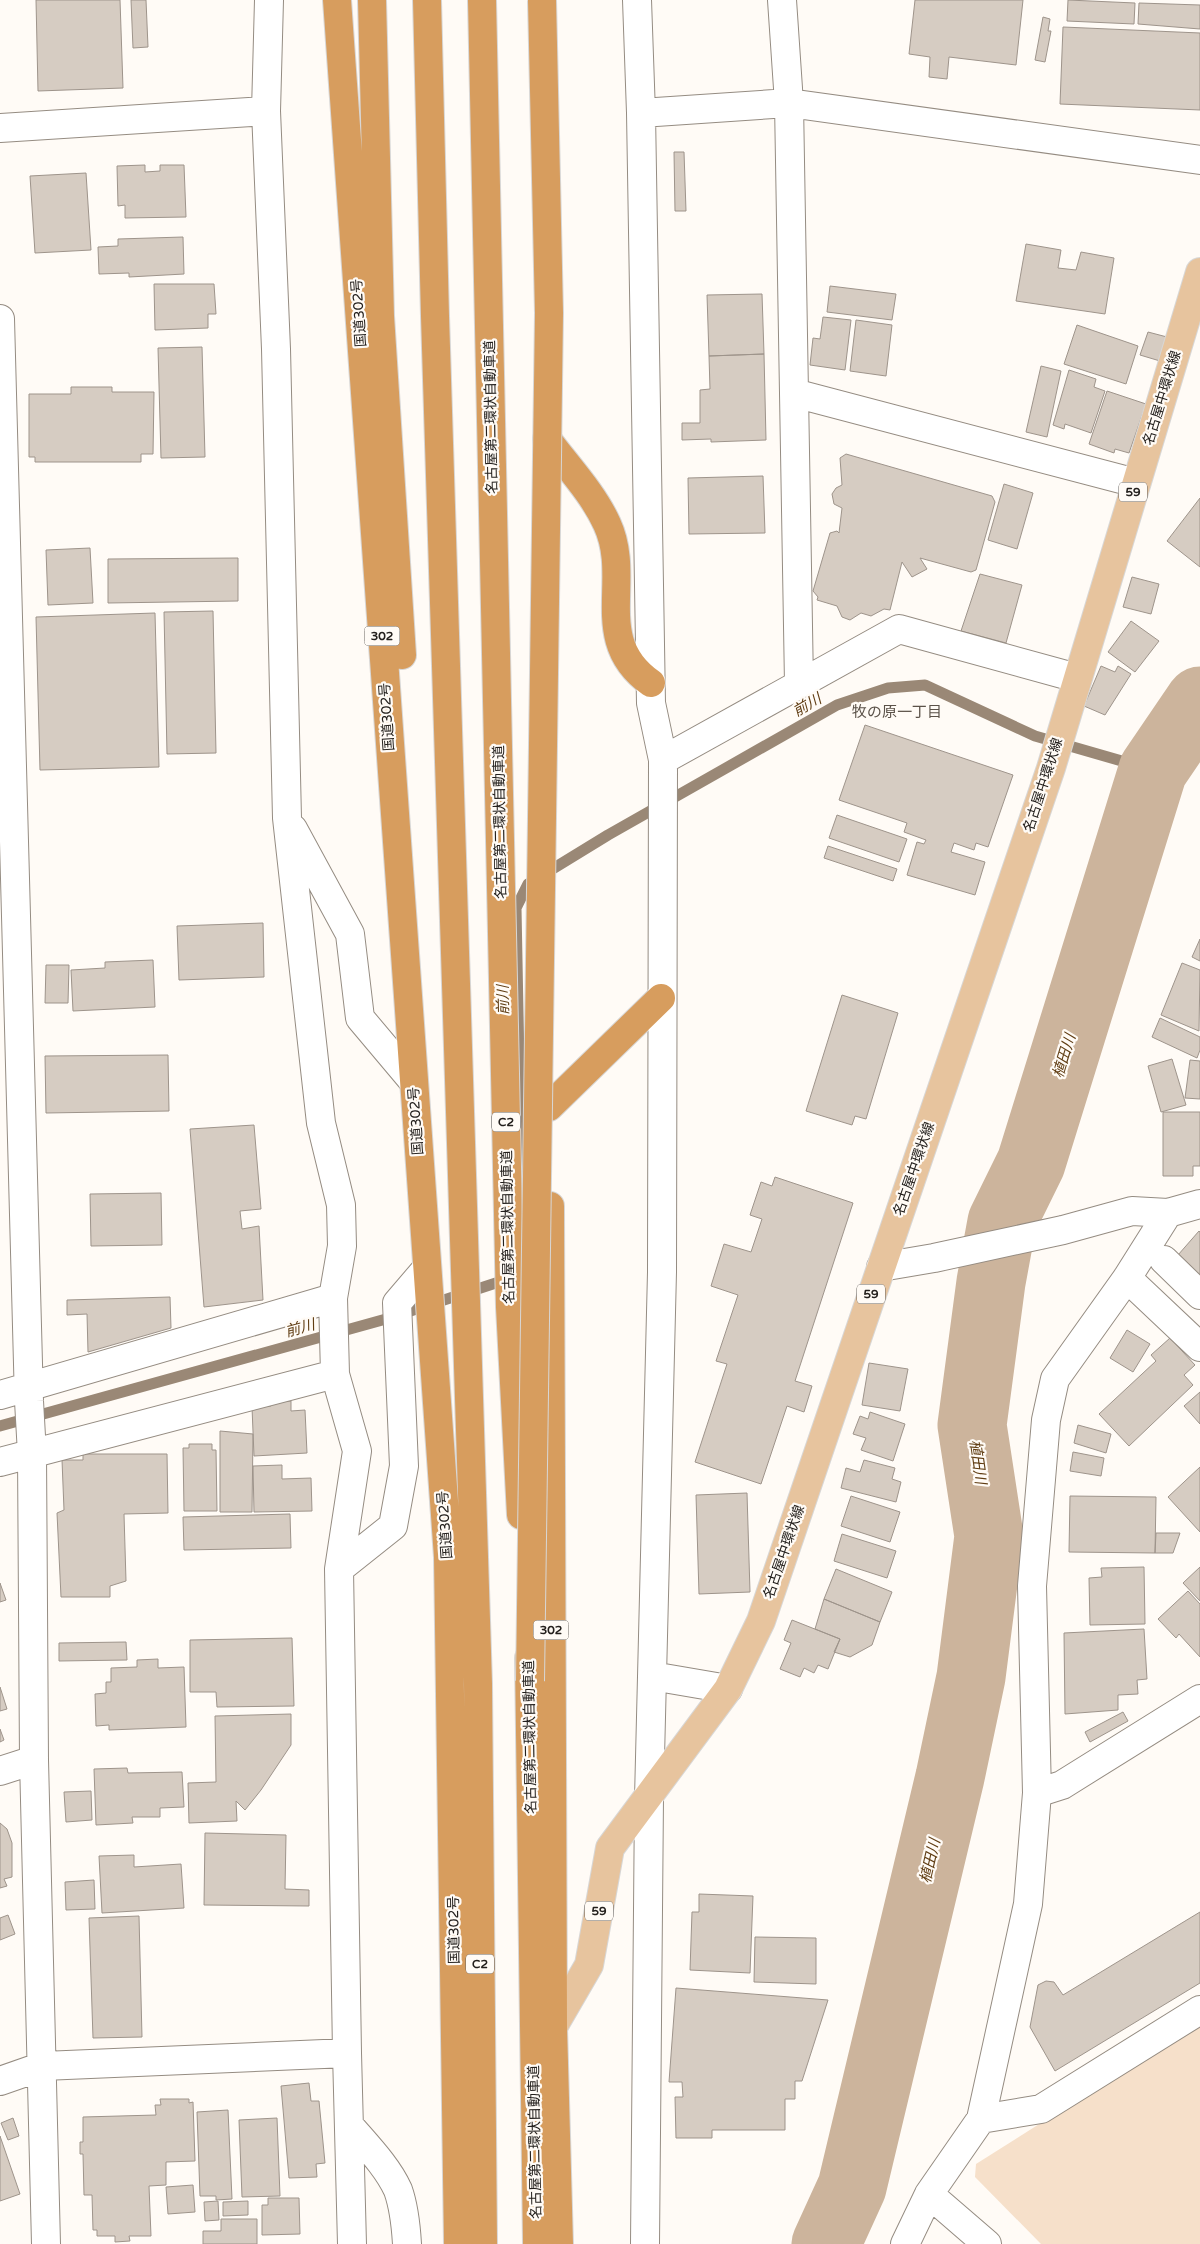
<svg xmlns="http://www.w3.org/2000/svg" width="1200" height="2244" viewBox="0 0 1200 2244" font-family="'Varela Round','Noto Sans JP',sans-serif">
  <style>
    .green { fill: #f6e0ca }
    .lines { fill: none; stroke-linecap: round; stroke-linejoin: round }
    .stream { stroke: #9a8876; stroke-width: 11 }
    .river { stroke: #ccb49c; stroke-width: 69 }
    .building { fill: #d6ccc2; stroke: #9e948b }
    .street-casing { stroke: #958c82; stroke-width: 30 }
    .primary-casing { stroke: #d8d7d6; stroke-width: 30 }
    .highway-casing { stroke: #d8d7d6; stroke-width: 30 }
    .street { stroke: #fff; stroke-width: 28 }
    .primary { stroke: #e7c49e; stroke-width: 28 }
    .highway { stroke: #d79d5e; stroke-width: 28 }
    .highway-bridge-casing { stroke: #d8d7d6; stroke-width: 30; stroke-linecap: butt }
    .highway-bridge { stroke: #d79d5e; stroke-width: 28 }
    .labels { text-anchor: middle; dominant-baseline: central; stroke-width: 4.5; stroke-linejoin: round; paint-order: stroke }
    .shield { fill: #fffbf6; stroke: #66625e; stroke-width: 1 }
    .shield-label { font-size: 12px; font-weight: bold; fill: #24201d }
    .street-label { font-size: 14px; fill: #24201d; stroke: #fffbf6 }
    .water-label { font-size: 15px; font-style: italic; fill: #603d13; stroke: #fffbf6 }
    .neighbourhood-label { font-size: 15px; fill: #5b5249; stroke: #fffbf6 }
  </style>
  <rect width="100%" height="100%" fill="#fffbf6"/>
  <!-- green -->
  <path class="green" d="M1200,2022v222h-159l-66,-67 1,-13z"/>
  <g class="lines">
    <!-- stream -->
    <path class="stream" d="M522,1222l-6,-314 12,-24 80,-49 229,-130 51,-17 37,-3 110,51 118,34
      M0,1426l386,-107 119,-39 3,-4"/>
    <!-- river -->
    <path class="river" d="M826,2244l26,-57 98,-410 21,-100 18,-141 -17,-111 19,-143 11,-60 29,-59 122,-393 47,-69"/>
  </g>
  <!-- building -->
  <path class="building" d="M36,0h84l3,88 -85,3z
    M131,0h15l2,47 -15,1z
    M915,0h108l-7,65 -67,-8 -2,22 -18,-2 1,-20 -21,-3z
    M1068,0l67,3 -1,21 -67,-3z
    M1139,3l61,2v24l-62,-5z
    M1043,17l7,2 -2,12h3l-6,31 -10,-2z
    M1063,27l137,6v77l-140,-6z
    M674,152h10l2,59h-11z
    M145,165v7l15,-1v-6h24l2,52 -61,1v-13l-7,1 -1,-40z
    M86,173l5,77 -56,3 -5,-77z
    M183,237l1,37 -55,3v-4l-30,1 -1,-27 20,-1v-7z
    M1026,244l35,6 -3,18 18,2 5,-18 33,6 -9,56 -89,-13z
    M154,284h60l2,30h-8v14l-53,2z
    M830,286l66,8 -4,26 -65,-8z
    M762,294l2,60 -55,2 -2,-61z
    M823,317l28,3 -6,50 -35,-5 3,-27 7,1z
    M856,320l36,5 -6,51 -36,-5z
    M1077,325l61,21 -12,38 -62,-20z
    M1148,332l19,5 -7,24 -20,-6z
    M202,347l3,110 -44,1 -3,-110z
    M764,354l2,86 -55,2v-3l-29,1v-17h18v-33l10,-1 -1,-33z
    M1041,366l20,5 -14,66 -21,-5z
    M1069,370l27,9 -2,8 11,4 -14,42 -26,-9 -1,5 -11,-4z
    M71,387h41v5h42l-1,62h-12v8h-106v-5h-6v-63h42z
    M1107,391l39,13 -17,49 -14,-4 -1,4 -25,-9z
    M846,454l146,42 3,6 -19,68 -5,2 -51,-14 7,11 -15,8 -10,-15 -12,48 -6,-1 -13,7 -10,-3 -11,7 -8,-3 -5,-11 -20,-6 1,-3 -5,-6 17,-58 7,-2 2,2 3,-25 -8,-4 -2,-10 4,-6 6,-3 -2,-27z
    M763,476l2,57 -76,1 -1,-56z
    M1004,484l29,9 -16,56 -29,-9z
    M1200,498v69l-33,-26z
    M90,548l3,55 -45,2 -2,-55z
    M238,558v43l-130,2v-44z
    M980,574l42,11 -16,58 -45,-12z
    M1132,577l27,7 -8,30 -28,-7z
    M213,611l3,142 -49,1 -3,-142z
    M155,613l4,154 -119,3 -4,-153z
    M1131,621l28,20 -24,31 -27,-20z
    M1101,666l14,6 3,-6 13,8 -26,41 -21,-9z
    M865,725l148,50 -25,72 -12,-4 -2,7 -20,-7 -3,9 34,10 -10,33 -68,-20 10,-33 7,2 2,-4 -22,-8 3,-9 -68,-23z
    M837,815l70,24 -8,23 -70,-24z
    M828,846l69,23 -4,12 -69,-23z
    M263,923l1,54 -85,3 -2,-54z
    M1200,939v22l-8,-4z
    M153,960l2,47 -82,4 -2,-41 34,-2v-6z
    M1182,963l18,7 -1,61 -38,-16z
    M46,965h23l-1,38h-23z
    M842,995l56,18 -32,106 -11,-3 -3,9 -46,-14z
    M1160,1018l40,19v13l-3,8 -45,-21z
    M168,1055l1,56 -123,2 -1,-57z
    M1172,1059l14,46 -25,7 -13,-46z
    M1190,1060l10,1v38l-15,-1z
    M1163,1112h37v54h-7v10h-30z
    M254,1125l7,84 -21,2 2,18 17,-3 4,74 -59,7 -14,-178z
    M775,1177l78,26 -58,178 17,5 -8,26 -17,-6 -26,78 -66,-22 32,-98 -11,-3 22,-66 -27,-9 13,-42 27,8 11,-33 -12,-4 11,-33 11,4z
    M161,1193l1,52 -71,1 -1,-52z
    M1199,1231l1,1v43l-22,-20z
    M170,1297l1,31 -83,24 -1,-38 -20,1v-15z
    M1127,1330l23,14 -17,28 -23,-14z
    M1170,1338l25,27 -11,10 9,10 -64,61 -30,-32 57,-53 -5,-6z
    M869,1363l39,6 -8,42 -38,-6z
    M1200,1392v32l-16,-18z
    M291,1401v10l14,-1 2,43 -53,3 -2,-49 19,-1v-4z
    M870,1412l35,12 -12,37 -32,-11 5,-12 -13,-4 7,-18 8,3z
    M1078,1425l33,9 -5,19 -32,-10z
    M220,1431l33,3 -1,78h-32z
    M189,1444h23v6h4l1,61h-33l-1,-63h6z
    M1073,1452l31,6 -3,18 -31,-5z
    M83,1454h84l1,59 -44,1 2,67 -16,5v11h-49l-4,-84 7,-3 -2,-50h21z
    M864,1460l31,8 -3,11 9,3 -5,20 -55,-14 5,-20 14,4z
    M282,1465v14l29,-1 1,33 -58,1 -1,-46z
    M1200,1467v65l-32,-35z
    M747,1493l3,99 -51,2 -3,-99z
    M851,1496l49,16 -10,30 -49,-16z
    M1070,1496l86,1 -1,56 -86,-1z
    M290,1514l1,34 -107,2 -1,-33z
    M1156,1533h24l-7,20h-18z
    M842,1534l54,17 -9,27 -53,-17z
    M1144,1567l1,57 -55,1 -1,-47 13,-1 -1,-9z
    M1200,1567v34l-17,-18z
    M836,1569l56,23 -12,30 -56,-23z
    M0,1583l6,17 -6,2z
    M1188,1591l12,13v53l-21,-23 -3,4 -18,-19z
    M824,1599l56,23 -8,23 -22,12 -16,-5 6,-13 -25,-10z
    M792,1620l48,19 -12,30 -10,-4 -4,8 -10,-5 -4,9 -20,-8 11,-26 -7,-3z
    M1144,1629l3,50 -10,1 1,14 -20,1v15l-53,4 -1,-81z
    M292,1638l2,68 -77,1 -1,-15h-26v-52z
    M126,1642l1,18 -68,1v-18z
    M158,1659v9l26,-1 2,60 -77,3v-5l-13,1 -1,-32 11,-1v-11h5v-14l26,-1v-7z
    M0,1687l7,22 -7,2z
    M1123,1712l5,9 -38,21 -5,-10z
    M291,1714v31l-30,45 -16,20 -9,-9 1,20 -48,2 -1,-40 28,-1 -1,-66z
    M0,1729l4,11 -4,2z
    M127,1768l1,5 54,-1 2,35 -24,1v9h-28l1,6 -37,2 -2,-56z
    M91,1791l1,29 -26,2 -2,-30z
    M0,1823l7,6 5,14v34l-8,2 3,7 -7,2z
    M205,1833l81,2 -1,54 24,1v16l-105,-1z
    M134,1855v12l47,-3 3,44 -82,5 -3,-57z
    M94,1880l1,29 -29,1 -1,-28z
    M699,1894l54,2 -3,77 -60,-3 2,-58h7z
    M1200,1912v71l-145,88 -25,-44 8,-42 8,-4 8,1 9,13z
    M8,1915l7,19 -15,6v-22z
    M139,1916l3,121 -49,1 -4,-120z
    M755,1937l61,1v46l-62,-2z
    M676,1988l152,12 -26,81h-7v18h-10v31h-73v8h-36l-1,-41h8l-1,-15h-13z
    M309,2083l2,18h8l6,62 -9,1 1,13 -28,1 -8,-92z
    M160,2099h29v4l4,-1 2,59 -29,1v23l-17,1 2,50h-22l1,5 -15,1v-6h-18v-6h-4l-1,-35h-8l-1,-41h-3v-12h3v-25l73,-2 -1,-10h6z
    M228,2110l4,89 -16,1v-4h-16l-3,-84z
    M13,2118l6,18 -11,4 -7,-17z
    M277,2118l3,78 -38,1 -3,-77z
    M0,2136l20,58 -20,7z
    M193,2185l2,27 -27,2 -2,-27z
    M268,2198h31l1,36 -38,1v-30h6z
    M218,2201l1,19 -14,1 -1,-19z
    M248,2201v14l-25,1v-14z
    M221,2219h36v25h-54v-13h18z"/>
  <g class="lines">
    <defs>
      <path id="street" d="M269,0l-3,111 10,238 11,469 34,305 20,82 1,41 -9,52 2,76 22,77 -18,118 8,484 5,191
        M637,0l4,113 10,590 12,57 -1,512 -13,526 -4,446
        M782,0l7,103 10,581
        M641,113l148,-10 411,57
        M0,128l266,-17
        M0,319l29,1082 3,53 2,306 12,484
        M794,393l342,90
        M663,760l236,-131 178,49
        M293,829l57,105 10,84 53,63
        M1164,1260l36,35
        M881,1267l53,-9 129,-28 69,-19 36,2 32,-9
        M1127,1278l73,69
        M0,1395l333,-97
        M0,1462l335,-88
        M339,1569l54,-43 11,-60 -7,-163 30,-35
        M652,1676l76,13
        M0,1771l34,-11
        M1037,1793l25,-8 138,-86
        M0,2081l43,-15 304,-13
        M981,2119l60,-10 159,-99
        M349,2125c17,20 38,41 49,65 6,17 8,37 9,54
        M929,2194l58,50
        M905,2244l24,-50 52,-75 47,-215 9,-111 -5,-207 14,-166 9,-41 72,-101 41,-65"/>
      <path id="primary" d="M553,2027l36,-62 21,-117 118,-159 33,-68 290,-853 149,-496"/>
      <path id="highway" d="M337,0l111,1557 10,687
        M372,0l8,316 22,339
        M427,0l8,316 43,1368 5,560
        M482,0l28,1307 11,208
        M547,439c20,27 46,54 60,85 26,56 -17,116 44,159
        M549,1107l112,-109
        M550,1206l3,821 6,217
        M529,1658l8,586"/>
    </defs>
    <!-- street casing -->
    <use href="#street" class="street-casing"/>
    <!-- primary casing -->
    <use href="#primary" class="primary-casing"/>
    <!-- highway casing -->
    <use href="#highway" class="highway-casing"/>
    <!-- street -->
    <use href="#street" class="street"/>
    <!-- primary -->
    <use href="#primary" class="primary"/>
    <!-- highway -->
    <use href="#highway" class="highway"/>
    <defs>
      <path id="highway-bridge" d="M530,1681l19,-1368 -7,-313"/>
    </defs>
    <!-- highway-bridge casing -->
    <use href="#highway-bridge" class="highway-bridge-casing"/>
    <!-- highway-bridge -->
    <use href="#highway-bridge" class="highway-bridge"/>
  </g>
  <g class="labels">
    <!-- shield labels -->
    <g class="shield">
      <rect x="1119" y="482.5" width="28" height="19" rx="4"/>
      <rect x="364.5" y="626.5" width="35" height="19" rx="4"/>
      <rect x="492" y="1112.5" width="28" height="19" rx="4"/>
      <rect x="857" y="1284.5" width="28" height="19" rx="4"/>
      <rect x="533.5" y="1620.5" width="35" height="19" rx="4"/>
      <rect x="585" y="1901.5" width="28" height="19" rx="4"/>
      <rect x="466" y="1954.5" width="28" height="19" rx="4"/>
    </g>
    <g class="shield-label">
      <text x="1133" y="492">59</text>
      <text x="382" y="636">302</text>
      <text x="506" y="1122">C2</text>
      <text x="871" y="1294">59</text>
      <text x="551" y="1630">302</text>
      <text x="599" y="1911">59</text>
      <text x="480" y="1964">C2</text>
    </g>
    <!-- street labels -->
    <g class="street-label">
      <text transform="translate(359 313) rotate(-94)">国道302号</text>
      <text transform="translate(1162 398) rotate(-73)">名古屋中環状線</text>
      <text transform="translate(491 417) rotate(-91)">名古屋第二環状自動車道</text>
      <text transform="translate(387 717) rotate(-94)">国道302号</text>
      <text transform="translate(1043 785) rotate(-72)">名古屋中環状線</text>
      <text transform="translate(500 822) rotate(-91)">名古屋第二環状自動車道</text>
      <text transform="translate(416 1121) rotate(-94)">国道302号</text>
      <text transform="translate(914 1169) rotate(-71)">名古屋中環状線</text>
      <text transform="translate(508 1227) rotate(-91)">名古屋第二環状自動車道</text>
      <text transform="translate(445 1525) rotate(-94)">国道302号</text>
      <text transform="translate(784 1552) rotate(-71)">名古屋中環状線</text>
      <text transform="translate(530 1737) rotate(-91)">名古屋第二環状自動車道</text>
      <text transform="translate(454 1930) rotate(-91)">国道302号</text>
      <text transform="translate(535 2142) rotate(-91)">名古屋第二環状自動車道</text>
    </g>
    <!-- water labels -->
    <g class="water-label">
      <text transform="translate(807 705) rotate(-30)">前川</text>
      <text transform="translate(503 1000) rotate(-91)">前川</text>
      <text transform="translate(1064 1056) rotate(-73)">植田川</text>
      <text transform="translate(300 1328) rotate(-15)">前川</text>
      <text transform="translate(978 1462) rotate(82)">植田川</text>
      <text transform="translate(930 1861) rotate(-77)">植田川</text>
    </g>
    <!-- neighbourhood labels -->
    <g class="neighbourhood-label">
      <text x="897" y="712">牧の原一丁目</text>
    </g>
  </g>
</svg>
